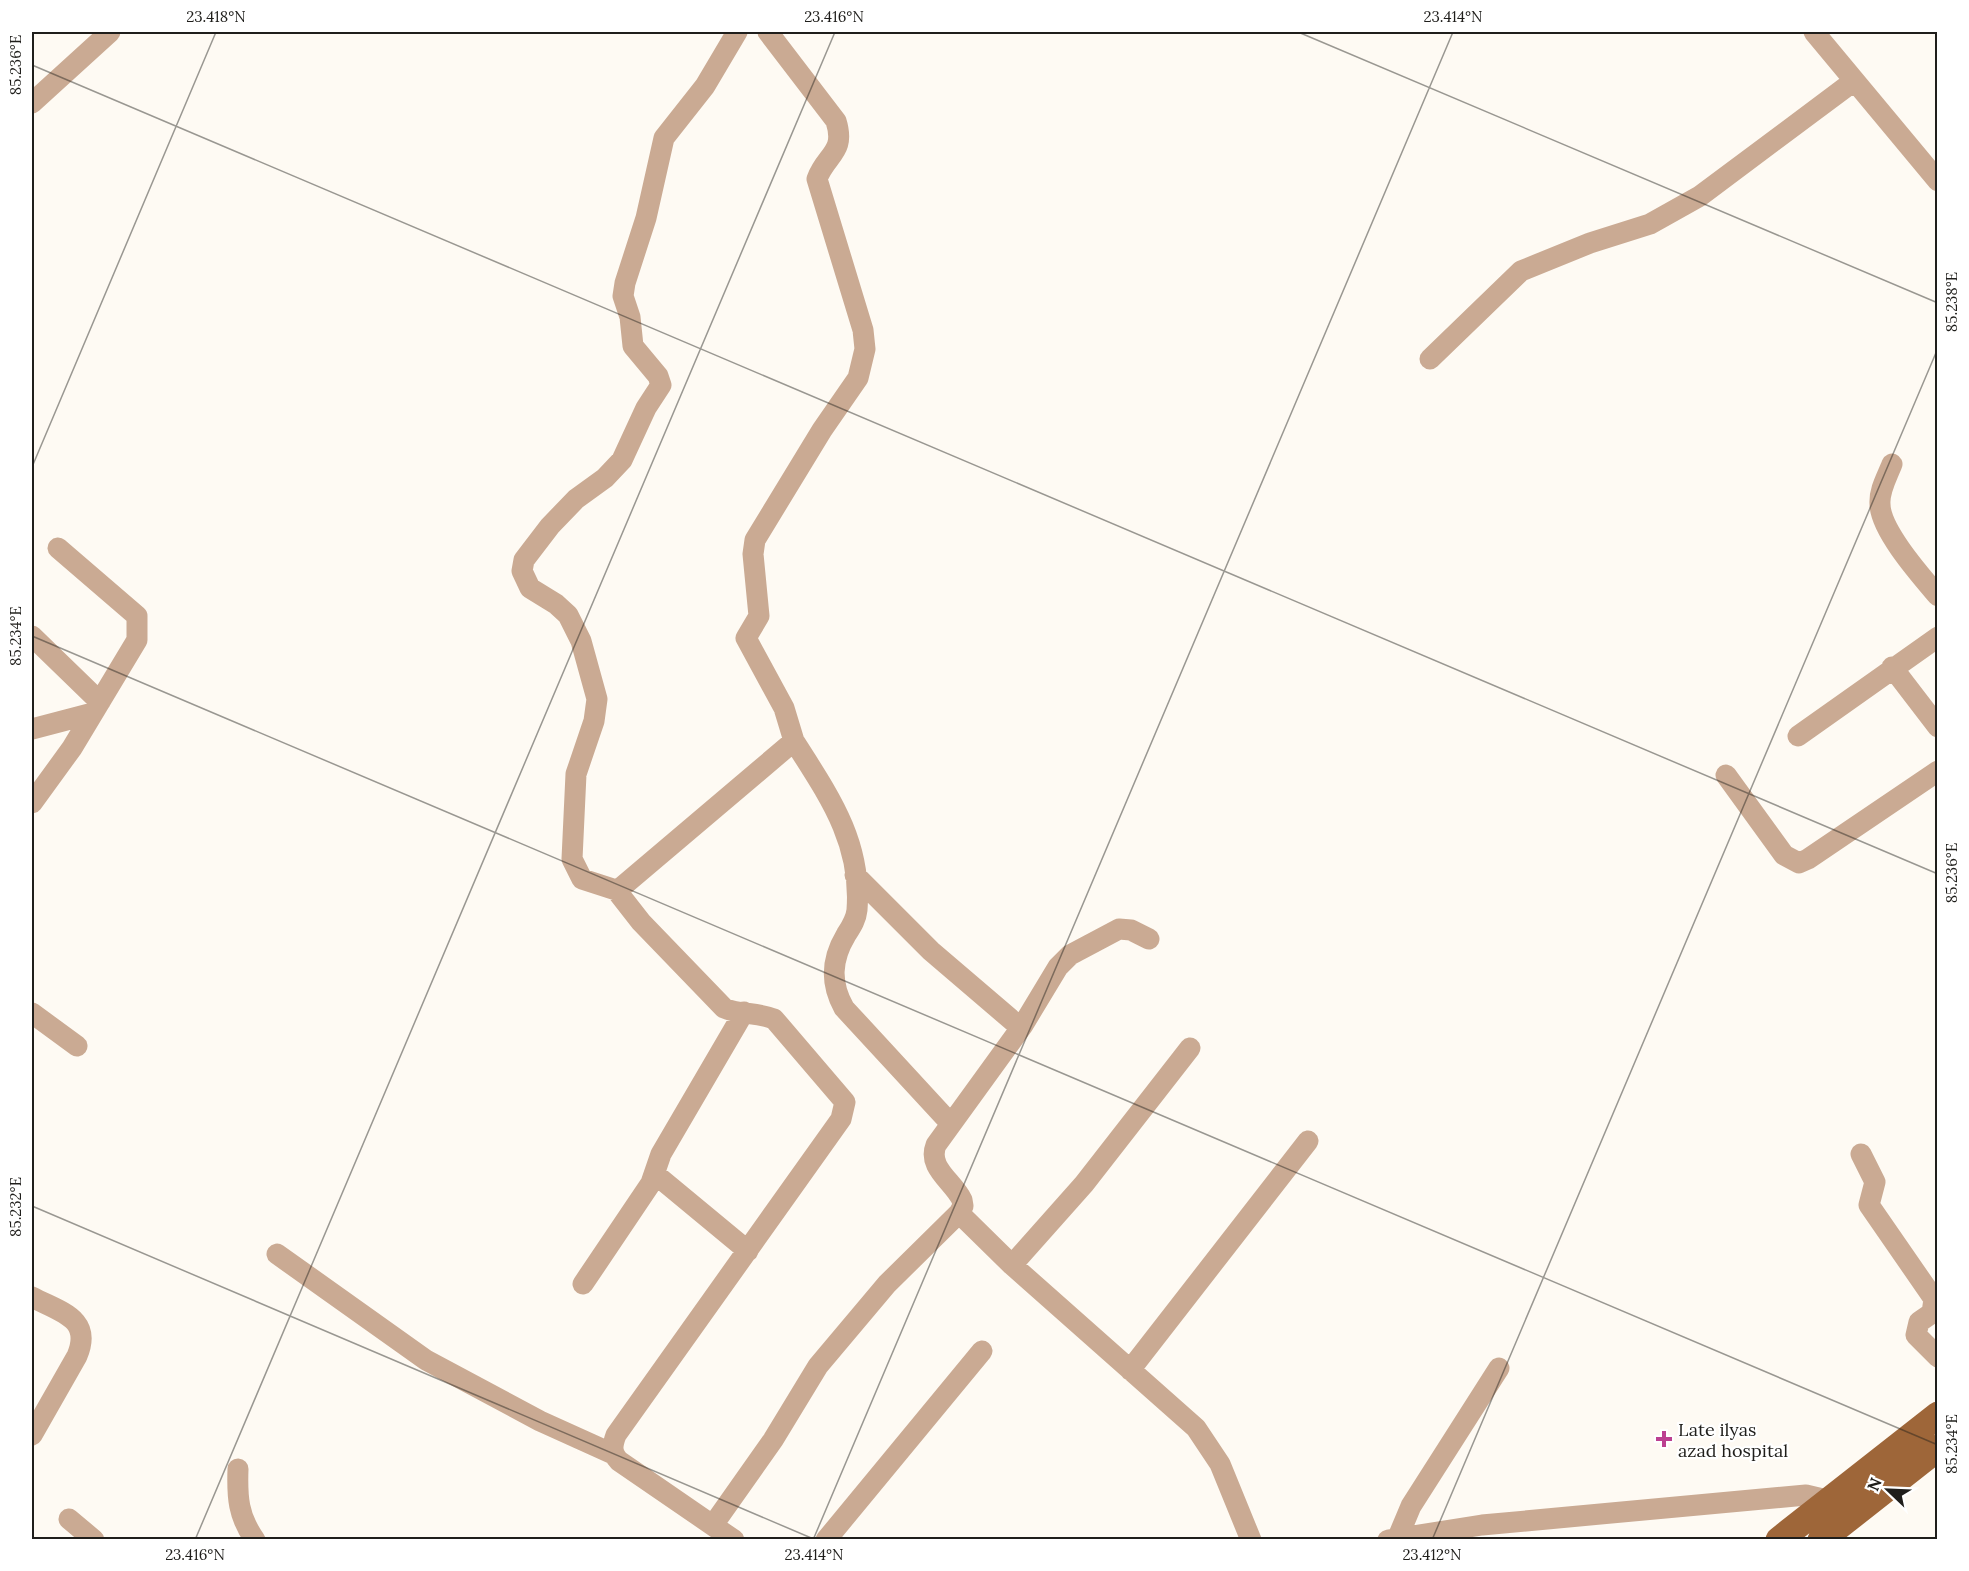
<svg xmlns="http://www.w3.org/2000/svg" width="1969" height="1571" viewBox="0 0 1969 1571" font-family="Lora,serif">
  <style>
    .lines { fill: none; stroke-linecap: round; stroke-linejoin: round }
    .minor { stroke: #caaa93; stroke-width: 21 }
    .major { stroke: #9e6639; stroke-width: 27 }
    .ticks { fill: none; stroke: #1f1e1b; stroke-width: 1.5; stroke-opacity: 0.45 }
    .poi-dot { fill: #bc4091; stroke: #fff; stroke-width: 2 }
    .labels { text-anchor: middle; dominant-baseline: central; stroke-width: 4.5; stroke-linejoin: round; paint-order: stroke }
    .poi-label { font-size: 18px; fill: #1f1e1b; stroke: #fff; text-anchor: start }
    .neatline { fill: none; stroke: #1f1e1b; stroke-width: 2 }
    .ticks-label { font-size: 15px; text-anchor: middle; fill: #1f1e1b }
  </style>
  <rect width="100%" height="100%" fill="#fefaf3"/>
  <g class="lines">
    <!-- minor -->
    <path class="minor" d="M768,32l68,89c10,32 -10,33 -19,58l46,151 2,19 -7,29 -36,52 -67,110 -2,14 6,62 -13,22 38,70 10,33
      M1814,32l124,149
      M32,103l78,-71
      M1430,359l91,-88 69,-28 60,-19 50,-28 154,-115
      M1892,464c-5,13 -13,26 -12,40 0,26 41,72 58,92
      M32,636l68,66
      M1892,667l46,60
      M32,729l61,-16
      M1798,736l140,-99
      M1726,775l58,80 15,8 9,-4 130,-88
      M32,803l40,-55 65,-108v-24l-79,-68
      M855,875l76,76 90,77
      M617,891l177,-150c35,55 68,101 63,169 -1,10 -6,17 -11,25 -15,25 -16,48 -2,73l107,116
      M32,1013l45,33
      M1861,1154l14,28 -6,23 65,94 -2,14 -13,9 -3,13 22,22
      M655,1174l93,77
      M959,1213l53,52 184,163 24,36 31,76
      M277,1254l149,106 114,61 73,33
      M1012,1265l72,-81 106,-136
      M583,1284l68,-101 10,-29 83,-142
      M32,1297c28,15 61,21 45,59l-45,79
      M1130,1370l178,-229
      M238,1469c-1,28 0,47 17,71
      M69,1519l25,21
      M713,1525l60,-85 45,-74 69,-82 72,-71 4,-7 -1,-6c-9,-19 -35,-32 -26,-55l87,-120 35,-58 12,-12 49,-26 12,1 18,9
      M1398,1537l13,-31 88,-138
      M734,1540l-115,-79c-8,-9 -7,-15 -3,-26l225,-316 4,-17 -71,-83c-17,-7 -34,-4 -50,-11l-83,-86 -25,-32 -34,-11 -10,-20 4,-85 18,-53 3,-22 -16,-58 -13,-26 -12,-11 -26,-16 -8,-17 2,-11 26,-34 26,-27 29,-21 17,-18 24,-52 15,-23 -3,-9 -25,-30 -3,-29 -7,-21 2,-13 21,-65 18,-80 41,-52 32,-54
      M826,1540l156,-189
      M1388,1540l94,-15 324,-30 21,5 7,10"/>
    <!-- major -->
    <path class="major" d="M1779,1540l159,-125
      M1821,1540l117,-92"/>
  </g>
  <!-- ticks -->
  <path class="ticks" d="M1298,32l640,271M32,65l1906,809M32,467l184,-435M32,636l1906,809M32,1206l784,334M195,1540l640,-1508M813,1540l640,-1508M1432,1540l506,-1192"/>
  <!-- markers -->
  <path class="poi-dot" d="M1661 1430h6v6h6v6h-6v6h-6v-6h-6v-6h6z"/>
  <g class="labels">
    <!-- poi labels -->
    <g class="poi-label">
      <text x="1678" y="1429">Late ilyas<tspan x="1678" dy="21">azad hospital</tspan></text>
    </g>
  </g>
  <!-- border -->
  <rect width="1969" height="1571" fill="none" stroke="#ffffff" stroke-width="66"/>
  <!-- north arrow -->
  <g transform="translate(1888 1490) rotate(293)" stroke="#ffffff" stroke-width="4.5" paint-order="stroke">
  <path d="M0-4.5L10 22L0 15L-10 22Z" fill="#1f1e1b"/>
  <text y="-9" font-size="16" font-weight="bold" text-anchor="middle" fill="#1f1e1b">N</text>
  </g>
  <rect x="33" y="33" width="1903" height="1505" class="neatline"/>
  <g class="ticks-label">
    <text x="216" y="22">23.418°N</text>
    <text x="834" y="22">23.416°N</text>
    <text x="1453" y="22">23.414°N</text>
    <text transform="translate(16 65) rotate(-90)" y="5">85.236°E</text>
    <text transform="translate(1952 302) rotate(-90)" y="5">85.238°E</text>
    <text transform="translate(16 636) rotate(-90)" y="5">85.234°E</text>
    <text transform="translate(1952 873) rotate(-90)" y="5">85.236°E</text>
    <text transform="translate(16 1207) rotate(-90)" y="5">85.232°E</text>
    <text transform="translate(1952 1444) rotate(-90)" y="5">85.234°E</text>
    <text x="195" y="1560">23.416°N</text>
    <text x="814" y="1560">23.414°N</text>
    <text x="1432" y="1560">23.412°N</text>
  </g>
</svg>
